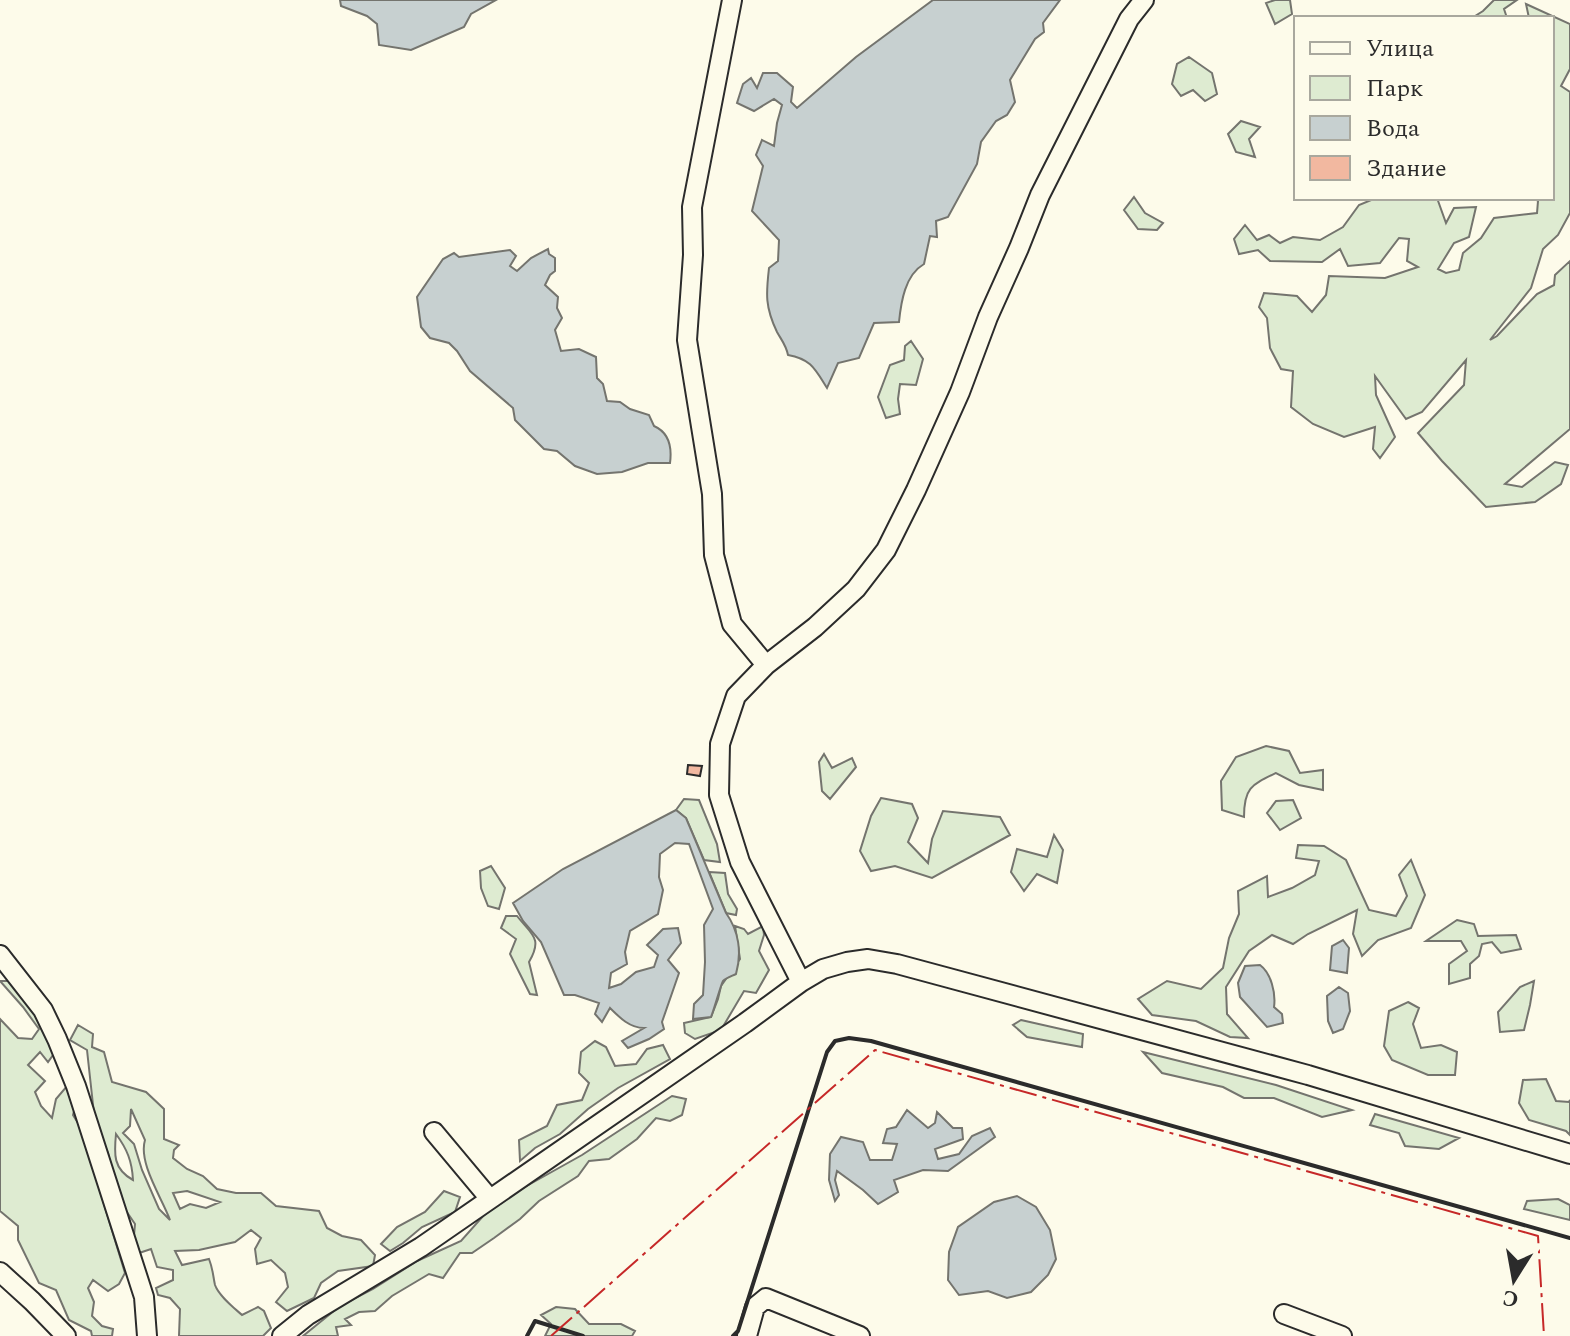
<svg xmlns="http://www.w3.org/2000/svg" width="1570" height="1336" viewBox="0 0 1570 1336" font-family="Spectral,serif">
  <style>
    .green { fill: #deebd1; stroke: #74746e; stroke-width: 2; fill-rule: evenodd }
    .water { fill: #c7d0d0; stroke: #74746e; stroke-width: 2 }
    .building { fill: #f2b8a0; stroke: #2b2b2b; stroke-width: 2 }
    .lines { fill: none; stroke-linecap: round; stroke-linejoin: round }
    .minor-casing { stroke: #2b2b2b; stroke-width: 22 }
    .minor { stroke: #fdfbea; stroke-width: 18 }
    .wall { stroke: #2b2b2b; stroke-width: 4 }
    .power { stroke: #c62828; stroke-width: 2; stroke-dasharray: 28 6 4 6; stroke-linecap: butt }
  </style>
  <rect width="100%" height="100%" fill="#fdfbea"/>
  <!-- green -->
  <path class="green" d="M1275,0h15l2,14 -17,10 -9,-21z
    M1494,0h23l-13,9 3,9h-35l11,-7z
    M1526,4l44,20v45l-9,17 9,6v121l-12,22 -15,14 -12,39 -41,52 7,-4 40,-42 17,-9 1,-10 15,-14v168l-65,55 17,3 33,-25 13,3 -7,19 -26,18 -49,5 -44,-46 -24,-28 46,-48 2,-25 -44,52 -16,7 -31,-43 1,19 19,42 -15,21 -7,-9 2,-22 -31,10 -31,-13 -22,-17 2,-36 -12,-2 -11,-21 -3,-30 -8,-11 5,-14 33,3 15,16 14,-17 3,-19 56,2 33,-11 -11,-6 2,-22 -10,-1 -19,25 -32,3 -8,-17 -18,13 -52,-1 -12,-11 -19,4 -5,-15 11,-14 12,15 12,-5 11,8 13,-6 27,3 23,-13 16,-22 17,-7h61l9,25 8,-15 22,-1 -7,30 -15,6 -16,26 8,4 13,-3 4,-17 18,-15 13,-20 43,-5 1,-12 -5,-3h19v-180h-23z
    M1189,57l23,16 5,21 -12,7 -12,-11 -12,6 -9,-12 5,-20z
    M1241,121l19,6 -11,12 6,18 -19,-5 -8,-18z
    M1134,197l11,16 18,10 -6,7 -19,-1 -14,-19z
    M911,341l12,18 -7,26 -16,-1 -2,15 2,15 -14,4 -8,-21 12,-32 14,-5 1,-14z
    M1266,746l23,5 11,22 23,-3v20l-24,-5 -23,-12c-25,12 -32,15 -32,44l-22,-7 -1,-29 15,-24z
    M824,754l8,14 20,-10 4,9 -26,32 -8,-8 -3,-29z
    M881,798l31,6 6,14 -10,24 20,21 4,-24 11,-28 57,6 10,18 -78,43 -37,-12 -24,5 -11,-20 11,-35z
    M684,799l15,1 18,44 3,18 -16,-2 -18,-42 -10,-8z
    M1293,800l8,18 -21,12 -13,-17 9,-12z
    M1054,835l9,15 -6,33 -20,-9 -13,17 -13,-19 6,-23 30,8z
    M1298,845l26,1 22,14 23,50 27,6 11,-20 -8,-21 12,-15 14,35 -14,33 -33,12 -16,16 -9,-22 4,-24 -49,24 -15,10 -21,-9 -23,16 -23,36 1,27 21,24 -18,-1 -34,-16 -44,-6 -14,-16 29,-18 34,8 22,-21 6,-30 10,-24 -1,-23 29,-15 1,21 24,-9 23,-13 4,-14 -23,-3z
    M491,866l14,22 -6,21 -11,-3 -7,-18 -1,-17z
    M709,872l16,1 3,21 9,15 -1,6 -10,-2z
    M506,916h11c15,19 26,22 12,46l8,33 -7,-1 -20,-40 6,-15 -15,-11z
    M1457,920l17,4 4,12 38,-1 5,14 -20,4 -9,-11 -10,2 -3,12 -9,8v14l-21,6v-20l18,-13 -6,-10h-35z
    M735,926l9,3 4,5 15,-8 1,9 -5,16 10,19 -13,23 -12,-2 -23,39 -26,9 -10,-6 -1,-10 27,-6 7,-18 3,-13 19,-27z
    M0,981h15l43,67 -10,14 -8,-10 -12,13 17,16 -10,11 6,14 11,12 4,-19 11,-13 10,13 -4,16 19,30 8,46 25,82 -6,11 -11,7 -15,-11 -5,8 6,14 -2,14 10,10 11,3 -1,7h-20l-1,-5 -22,-11 -13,-30 -17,-7 -21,-43v-14l-18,-15v-192l18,19 14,1 7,-10 -16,-22z
    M1534,981l-4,24 -6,25 -24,2 -2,-20 22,-25z
    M1408,1002l11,6 -6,16 8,24 20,-3 16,7 -2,23h-27l-36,-15 -8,-14 5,-35z
    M1021,1020l62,14 -1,13 -55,-10 -14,-12z
    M78,1025l15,9 -1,13 12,5 8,30 34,10 18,17v30l15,6 -5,5 -1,8 14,11 16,7 14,13 19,4h25l15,13 43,5 8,17 15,8 19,4 14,15 -2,11 -35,5 -17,12 -7,15 -27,13 -11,-9 12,-15 -3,-14 -14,-13 -14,4 -2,-15 6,-11 -10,-8 -16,12 -36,8 -24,1 7,14 27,-6c4,10 4,17 6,26 4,11 18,22 27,30l16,-8 6,4 7,17 -8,8h-84l1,-27 -10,-11 -12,-3 -2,-7 17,-8v-10l-16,-3 -6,-18 -12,4 -6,-6 2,-23 -17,-25 -10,-46 -13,-30 -8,-73 -17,-10zM131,1109l14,31c-7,23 17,58 25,80l-11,-11 -17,-39 -8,-26 -11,-11 7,-7zM116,1134c11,15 16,27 17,46 -20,-11 -19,-26 -17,-46zM187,1191l33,11 -14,6 -16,-4 -10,5 -7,-16z
    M595,1041l11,6 9,19 21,-2 11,-15 16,-4 7,14 -52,29 -30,21 -28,25 -25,14 -15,13 -1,-21 28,-14 10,-21 25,-5 7,-17 -10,-10 2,-21z
    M1143,1052l133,33 76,25 -30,7 -48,-19h-30l-21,-11 -61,-14z
    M1546,1079l10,22 13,1 1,-2v35l-4,-4 -37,-11 -10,-17 4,-23z
    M672,1096l14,3 -4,16 -12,6 -14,-3 -19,21 -28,20 -20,2 -11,15 -39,25 -19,18 -26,19 -22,15h-12l-17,25 -14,-4 -37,22 -17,15 -16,1 -14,7 6,6 -15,2 2,9h-35l37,-30 33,-17 44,-28 44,-20 23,-26 39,-27 59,-33z
    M1375,1114l84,24 -20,11 -34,-3 -6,-13 -29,-8z
    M444,1191l16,6 -5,15 -33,15 -19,16 -13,8 -9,-7 16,-17 28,-15z
    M1558,1199l12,6v15l-46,-11 3,-8z
    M556,1307l19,2 14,15h32l14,7 -3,5h-87l6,-12 -10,-9z"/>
  <!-- water -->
  <path class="water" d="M340,0h156l-25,14 -7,13 -53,23 -32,-5 -2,-21 -10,-8 -26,-10z
    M933,0h127l-17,23 1,9 -9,7 -25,41 5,22 -8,13 -11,6 -15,21 -4,22 -29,53 -12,4 1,16 -7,-1 -6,28c-19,11 -23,38 -25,58l-25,1 -15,35 -21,5 -11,25c-12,-19 -16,-29 -39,-33 -2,-10 -6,-14 -11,-23 -12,-25 -11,-38 -8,-64l9,-7 1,-21 -27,-29 11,-45 -7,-11 6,-15 12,6 3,-23 5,-18 -8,-6 -20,12 -17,-8 6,-19 8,-6 6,10 6,-15h14l16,14 -2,15 6,6 59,-51z
    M548,249l1,5 6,4v13l-5,4 -5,10 13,12 -1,11 5,10 -7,12 6,21 18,-2 17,8 1,21 6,6 4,17 13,1 10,7 19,6 5,11c16,7 18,22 16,37h-22l-26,9 -25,2 -22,-8 -18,-15 -13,-2 -29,-29 -2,-12 -43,-37 -13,-20 -8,-8 -19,-5 -9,-11 -4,-30 26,-38 11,-6 5,4 51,-7 6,6 -6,10 7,5 14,-13z
    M676,810l10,8 40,95c13,18 16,40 10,61 -4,2 -10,4 -13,7 -2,3 -9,29 -12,36l-18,2 1,-15 9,-9 2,-33 -1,-37 9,-16 -24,-65 -14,-1 -15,11 -1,23 4,13 -5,24 -28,17 -5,21 2,12 -16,9 -2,15 12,-4 15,-12 18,-5 4,-12 -11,-10 16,-16 15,-1 3,15 -13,17 11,13 -17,49 2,7 -15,10 -21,9 -6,-7 22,-13c-14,0 -24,-10 -34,-20l-8,14 -7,-8 4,-11 -24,-8h-11l-23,-53 -18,-21 -10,-18 50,-34z
    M1343,940l6,8 -2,25 -17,-3 2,-24z
    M1260,965c11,8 16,28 14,42l8,7 1,9 -16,4 -27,-30 -2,-14 7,-17z
    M1339,987l9,6 2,18 -7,18 -10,4 -5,-12 -1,-25z
    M907,1110l21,18 7,-5 2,-11 16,16h9l1,11 -28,10 3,10 21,-5 13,-18 18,-8 5,9 -47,34 -25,-1 -29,10 4,12 -20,12 -15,-14 -26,-19 -2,9 4,15 -4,6 -6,-21 1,-26 11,-17 22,5 7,18h22l5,-16 -14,-1 4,-14 9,-2z
    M1017,1196l19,11 14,23 6,29 -8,16 -17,17 -24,6 -19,-7 -29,4 -11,-15 1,-28 9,-25 36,-25z"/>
  <!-- building -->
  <path class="building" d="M688,765l14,1 -2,10 -13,-2z"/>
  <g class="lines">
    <defs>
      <path id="minor" d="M732,0l-40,207 1,48 -6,85 25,154 2,61 18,69 34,41
        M0,955l43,55 14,29 19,47 68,211 3,39
        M801,982l-61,-120 -21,-67 1,-51 16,-48 30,-31 49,-38 41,-38 30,-39 30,-60 44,-98 28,-75 31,-69 21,-53 89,-176 15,-19
        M434,1132l56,67
        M0,1272l32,29 34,35
        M1284,1314l58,22
        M282,1336l26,-21 113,-68 324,-224 56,-41 22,-13 24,-7 21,-3 29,5 411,111 262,79
        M747,1336l8,-29 11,-9 94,38"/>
    </defs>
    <!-- minor casing -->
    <use href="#minor" class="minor-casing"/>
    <!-- minor -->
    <use href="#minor" class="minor"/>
    <!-- wall -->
    <path class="wall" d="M527,1336l8,-15 48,15
      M733,1336l5,-5 89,-279 8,-11 14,-3 22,3 699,197"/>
    <!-- power -->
    <path class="power" d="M551,1336l324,-286 663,186 6,100"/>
  </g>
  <!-- legend -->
  <rect x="1294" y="16" width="260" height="184" fill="#fdfbea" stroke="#a9a89e" stroke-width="2"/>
  <rect x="1310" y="42" width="40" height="12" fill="#fdfbea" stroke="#a9a89e" stroke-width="2"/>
  <text x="1366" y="56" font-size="24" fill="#2b2b2b">Улица</text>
  <rect x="1310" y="76" width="40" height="24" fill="#deebd1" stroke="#a9a89e" stroke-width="2"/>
  <text x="1366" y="96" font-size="24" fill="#2b2b2b">Парк</text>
  <rect x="1310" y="116" width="40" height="24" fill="#c7d0d0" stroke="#a9a89e" stroke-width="2"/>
  <text x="1366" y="136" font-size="24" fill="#2b2b2b">Вода</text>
  <rect x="1310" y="156" width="40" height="24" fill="#f2b8a0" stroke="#a9a89e" stroke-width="2"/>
  <text x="1366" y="176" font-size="24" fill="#2b2b2b">Здание</text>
  <!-- north arrow -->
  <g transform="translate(1514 1280) rotate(191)" stroke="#fdfbea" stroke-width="6" paint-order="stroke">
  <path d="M0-6L14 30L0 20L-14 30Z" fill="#2b2b2b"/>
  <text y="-12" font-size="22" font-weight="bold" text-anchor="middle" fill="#2b2b2b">С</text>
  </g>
</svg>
